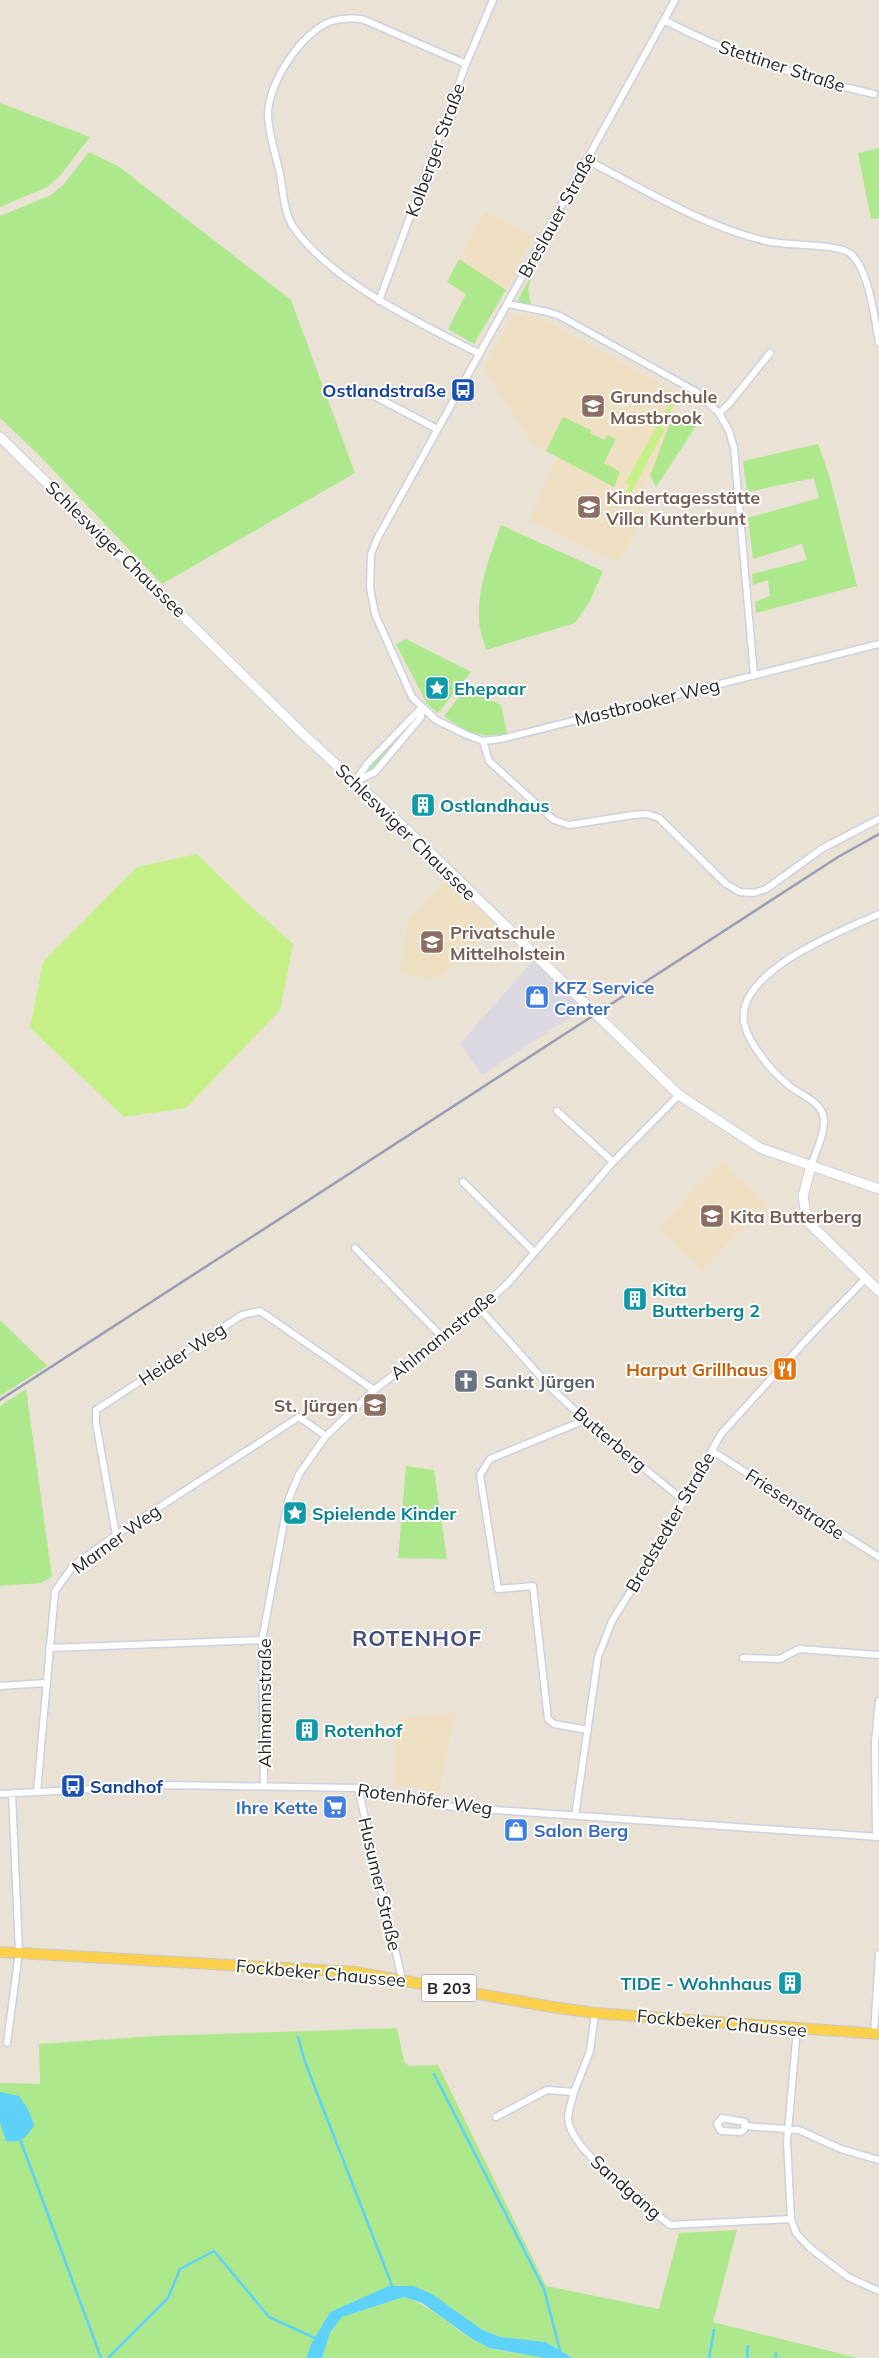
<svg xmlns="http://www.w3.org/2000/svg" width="879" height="2358" viewBox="0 0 879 2358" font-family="Mulish,sans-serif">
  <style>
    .industrial { fill: #dbd8e2 }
    .education { fill: #efe0c3 }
    .green { fill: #ade88d }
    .pitch { fill: #c5f087 }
    .water { fill: #5ed1f8 }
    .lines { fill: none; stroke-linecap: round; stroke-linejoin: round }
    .stream { stroke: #5ed1f8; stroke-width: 2.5 }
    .street-casing { stroke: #ccd0e2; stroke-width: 9 }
    .secondary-casing { stroke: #ccd0e2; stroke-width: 11 }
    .primary-casing { stroke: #c7c7c7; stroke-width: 12 }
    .street { stroke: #fff; stroke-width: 6 }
    .secondary { stroke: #fff; stroke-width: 9 }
    .primary { stroke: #fcd04a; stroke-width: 10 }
    .rail { stroke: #999db3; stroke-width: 2.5 }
    .labels { text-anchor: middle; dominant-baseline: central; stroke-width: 4; stroke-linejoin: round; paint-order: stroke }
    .shield { fill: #fff; stroke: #686868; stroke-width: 1 }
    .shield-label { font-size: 16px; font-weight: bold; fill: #272727 }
    .street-label { font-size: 18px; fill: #272727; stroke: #fff }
    .transit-label { font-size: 18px; font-weight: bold; fill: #164399; stroke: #fff; text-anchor: end }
    .education-label { font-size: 18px; font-weight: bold; fill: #785e54; stroke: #fff; text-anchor: start }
    .culture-label { font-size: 18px; font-weight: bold; fill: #0d838f; stroke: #fff; text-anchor: start }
    .shop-label { font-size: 18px; font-weight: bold; fill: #366cbe; stroke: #fff; text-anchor: start }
    .food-label { font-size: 18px; font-weight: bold; fill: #c56008; stroke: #fff; text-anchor: end }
    .worship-label { font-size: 18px; font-weight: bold; fill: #5b616d; stroke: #fff; text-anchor: start }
    .district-label { font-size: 22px; font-weight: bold; letter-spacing: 1px; fill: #444f7a; stroke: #fff }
  </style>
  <rect width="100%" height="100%" fill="#ebe2d6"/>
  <!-- industrial -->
  <path class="industrial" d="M536,957l52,49 -106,69 -22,-31z"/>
  <!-- education -->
  <path class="education" d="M486,211l48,26 -28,53 -47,-31z
    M514,314l27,4 142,78 -10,19 -23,61 -14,27 12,7 -30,52 -89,-41 27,-64 -23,-13 -49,-75z
    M452,874l48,47 -57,55 -11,3 -33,-6 9,-54z
    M723,1162l44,41 -65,67 -44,-41 39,-43z
    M456,1712l-17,80 -45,-7 3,-66z"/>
  <!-- green -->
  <path class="green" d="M0,103l90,34 -31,40 -12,10 -47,20z
    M879,148v70l-8,1 -13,-66z
    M89,152l29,14 173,134 64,173 -193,111 -125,-131 -37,-35v-202l51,-21 13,-11z
    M459,259l47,31 -32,54 -26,-15 18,-35 -19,-12z
    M532,274l-4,16 3,14h-9l-4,-4z
    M673,415l29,2 -46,70 -6,-11z
    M563,417l28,13 -1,3 15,7 2,-5 9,4 -12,24 16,9 -6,15 -68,-36z
    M818,444l12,34 27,108 -101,27 -1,-11 15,-6 -2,-16 -15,5 -1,-11 55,-14 -5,-16 -49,15 -5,-41 71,-20 -5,-20 -67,14 -4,-31z
    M501,525l102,46 -13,30 -15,22 -89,27c-2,-9 -7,-20 -7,-30 -2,-32 11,-65 22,-95z
    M406,639l65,33 -33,41 -11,-9 -31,-60z
    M467,687l34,18 6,28c-24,7 -44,-2 -63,-17z
    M422,707l-2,11 -45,53 -18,10 10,-17z
    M0,1320l47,46 -47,30z
    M26,1389l26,188 -11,6 -41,3v-180z
    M406,1466l28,4 13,89 -49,-1z
    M397,2028l7,33 5,5 29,-1 108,221 113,23 20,-76 58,-3 -24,92 145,36h-284l-28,-16 -46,-5 -19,-8 -49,-35 -18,-8h-24l-60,26 -18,30 -6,16h-306v-275l40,1 -1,-40 116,-8z
    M404,2297c33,10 52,37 83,50 18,7 40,6 58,11h-223l8,-25 12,-16z"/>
  <!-- pitch -->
  <path class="pitch" d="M674,396l4,2 -17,29 4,2 -35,66 -5,-2 5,-8 -5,-2z
    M197,854l48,47 48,43 -13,66 -94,98 -62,9 -94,-89 13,-66 94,-95z"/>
  <!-- water -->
  <path class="water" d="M0,2092l19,4 9,13 6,16c-7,13 -14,18 -28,16l-6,-18z
    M389,2286h25l18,8 49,35 19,8 46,5 27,16h-28l-56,-10 -17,-9 -50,-36 -18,-6 -62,20 -12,16 -8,25h-16l6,-16 18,-30z"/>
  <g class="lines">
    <!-- stream -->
    <path class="stream" d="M298,2037l7,25 88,226
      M434,2074l110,215 18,69
      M20,2139l81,219
      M108,2358l60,-60 12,-29 34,-18 55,66 48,22
      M709,2358l5,-28
      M747,2358l1,-12
      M776,2358v-5"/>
    <defs>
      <path id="street" d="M675,0l-298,539 -6,15 -1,34 5,26 37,83 24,23 31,15 16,6 18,-2 378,-95
        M664,20c66,35 137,58 210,74
        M466,64l-104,-45c-10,-1 -20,-1 -30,2 -30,10 -64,62 -64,93 0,19 8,41 12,60 3,17 4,40 14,54 39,55 126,95 184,125
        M587,160c56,29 118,67 179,81 20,5 72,2 85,13 18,16 24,66 28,89
        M379,301l87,-237 27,-64
        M508,304l40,8 12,4 135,75 24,22 10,18 5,17 20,227
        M363,390l74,39
        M719,413l9,-8 42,-52
        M483,741l6,20 65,59 15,5 64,-10 14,-1 12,4 67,66 14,8 14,1 12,-4 57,-41 56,-29
        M356,780l11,-16 55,-57
        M355,782l20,-10 46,-55 1,-10
        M557,1111l56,51
        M811,1166c4,-13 18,-40 11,-54 -5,-11 -20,-17 -30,-24 -9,-7 -17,-15 -24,-23 -10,-13 -21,-27 -24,-43 -8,-51 99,-92 135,-108
        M463,1182l71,70
        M355,1248l88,90
        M480,1309l68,76 37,35 98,80
        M585,1420l-95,39 -10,16 18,114 35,-3 15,133 6,5 34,6
        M712,1451l167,106
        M116,1535l-20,-112v-13l146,-95 18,-4 114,79
        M49,1648l213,-8
        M743,1658l37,1 19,-10 80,6
        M0,1686l46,-3
        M264,1786l-2,-146 26,-139 11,-27 27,-38 48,-46 106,-81 28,-26 105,-121 66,-67
        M358,1788l44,191
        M37,1792l18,-201 18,-25 43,-31 183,-118 27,19
        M0,1794l168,-9 190,3 95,19 426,30
        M575,1816l23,-159 14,-36 44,-70 65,-117 88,-97 57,-59
        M876,1836l-1,-94 4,-41
        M797,2029l-10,113 4,77 5,14 14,15 38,29 31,14
        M874,2034l5,-80
        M7,2043l12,-91 -7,-158
        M574,2092c-2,8 -6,19 -6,27 2,31 77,86 102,106l121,-6
        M496,2117l51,-27 27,2 16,-41 5,-38
        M722,2118l23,4 -1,8 -4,2 -19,-1 -4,-7z
        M745,2126l54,4 42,19 38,11"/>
      <path id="secondary" d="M0,437l303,297 101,93 275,268 81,53 119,41
        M811,1166l-8,30 4,25 72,70"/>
      <path id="primary" d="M0,1952l355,20 197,35 43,6 284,21"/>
    </defs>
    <!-- street casing -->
    <use href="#street" class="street-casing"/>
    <!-- secondary casing -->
    <use href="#secondary" class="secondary-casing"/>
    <!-- primary casing -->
    <use href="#primary" class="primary-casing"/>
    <!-- street -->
    <use href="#street" class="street"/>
    <!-- secondary -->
    <use href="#secondary" class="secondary"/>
    <!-- primary -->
    <use href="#primary" class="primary"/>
    <!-- rail -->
    <path class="rail" d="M0,1400l838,-543 41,-23"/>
  </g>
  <!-- icons -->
  <defs>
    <symbol id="bus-square" viewBox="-11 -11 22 22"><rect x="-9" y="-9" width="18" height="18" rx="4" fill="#1a4fb4" stroke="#fff"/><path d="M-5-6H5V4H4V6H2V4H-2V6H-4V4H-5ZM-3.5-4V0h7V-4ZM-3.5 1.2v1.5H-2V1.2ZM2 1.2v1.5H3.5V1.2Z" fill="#fff"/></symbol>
    <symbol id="school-square" viewBox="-11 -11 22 22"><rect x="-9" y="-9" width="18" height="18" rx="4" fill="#8d6e63" stroke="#fff"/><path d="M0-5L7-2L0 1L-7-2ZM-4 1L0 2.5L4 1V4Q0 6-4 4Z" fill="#fff"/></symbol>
    <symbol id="sight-square" viewBox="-11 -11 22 22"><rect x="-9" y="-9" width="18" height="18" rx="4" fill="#0f9aa8" stroke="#fff"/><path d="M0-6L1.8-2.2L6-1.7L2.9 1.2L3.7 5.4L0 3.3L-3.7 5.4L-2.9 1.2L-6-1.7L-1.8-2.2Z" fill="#fff"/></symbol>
    <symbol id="building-square" viewBox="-11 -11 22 22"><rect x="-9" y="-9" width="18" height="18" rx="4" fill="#0f9aa8" stroke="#fff"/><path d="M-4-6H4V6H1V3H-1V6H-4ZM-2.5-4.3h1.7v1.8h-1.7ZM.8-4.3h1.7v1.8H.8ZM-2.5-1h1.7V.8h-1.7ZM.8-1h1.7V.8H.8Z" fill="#fff"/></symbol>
    <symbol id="shop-square" viewBox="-11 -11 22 22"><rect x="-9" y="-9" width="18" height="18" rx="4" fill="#3f7fe0" stroke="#fff"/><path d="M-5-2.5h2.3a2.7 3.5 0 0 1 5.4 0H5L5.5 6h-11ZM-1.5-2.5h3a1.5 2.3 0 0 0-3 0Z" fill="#fff"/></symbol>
    <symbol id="restaurant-square" viewBox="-11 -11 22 22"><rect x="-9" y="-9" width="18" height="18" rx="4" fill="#e8710a" stroke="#fff"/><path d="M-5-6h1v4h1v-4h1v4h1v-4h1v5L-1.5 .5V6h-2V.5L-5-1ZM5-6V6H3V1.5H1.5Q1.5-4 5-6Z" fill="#fff"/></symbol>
    <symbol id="church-square" viewBox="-11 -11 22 22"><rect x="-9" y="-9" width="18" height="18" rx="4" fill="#6b7280" stroke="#fff"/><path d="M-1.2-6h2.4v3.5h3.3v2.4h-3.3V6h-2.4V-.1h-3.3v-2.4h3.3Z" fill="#fff"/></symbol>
    <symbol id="supermarket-square" viewBox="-11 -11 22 22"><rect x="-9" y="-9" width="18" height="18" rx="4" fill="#3f7fe0" stroke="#fff"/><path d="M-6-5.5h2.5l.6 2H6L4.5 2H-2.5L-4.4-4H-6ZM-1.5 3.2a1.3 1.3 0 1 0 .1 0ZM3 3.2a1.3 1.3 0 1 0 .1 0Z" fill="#fff"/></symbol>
  </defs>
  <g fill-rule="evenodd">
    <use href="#bus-square" x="449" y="376" width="28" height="28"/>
    <use href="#school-square" x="579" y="392" width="28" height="28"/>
    <use href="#school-square" x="575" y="493" width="28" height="28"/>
    <use href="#sight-square" x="423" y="674" width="28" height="28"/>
    <use href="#building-square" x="409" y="791" width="28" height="28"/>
    <use href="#school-square" x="418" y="928" width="28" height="28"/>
    <use href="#shop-square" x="523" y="983" width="28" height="28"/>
    <use href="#school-square" x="698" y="1202" width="28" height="28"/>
    <use href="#building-square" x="621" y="1285" width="28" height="28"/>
    <use href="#restaurant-square" x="771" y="1355" width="28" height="28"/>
    <use href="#church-square" x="452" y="1367" width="28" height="28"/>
    <use href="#school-square" x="361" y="1391" width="28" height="28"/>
    <use href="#sight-square" x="281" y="1499" width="28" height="28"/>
    <use href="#building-square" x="293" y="1716" width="28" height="28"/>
    <use href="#bus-square" x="59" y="1772" width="28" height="28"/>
    <use href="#supermarket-square" x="321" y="1793" width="28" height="28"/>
    <use href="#shop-square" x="502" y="1816" width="28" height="28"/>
    <use href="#building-square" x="776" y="1969" width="28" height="28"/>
  </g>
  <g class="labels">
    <!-- shield labels -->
    <rect class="shield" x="421.5" y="1974.5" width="55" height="27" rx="4"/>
    <g class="shield-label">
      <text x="449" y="1988">B 203</text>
    </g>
    <!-- street labels -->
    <g class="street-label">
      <text transform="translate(782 66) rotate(18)">Stettiner Straße</text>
      <text transform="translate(435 150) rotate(-70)">Kolberger Straße</text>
      <text transform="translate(557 215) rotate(-61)">Breslauer Straße</text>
      <text transform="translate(116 549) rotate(44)">Schleswiger Chaussee</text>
      <text transform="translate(647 702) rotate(-14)">Mastbrooker Weg</text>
      <text transform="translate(406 832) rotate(44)">Schleswiger Chaussee</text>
      <text transform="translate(443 1335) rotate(-39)">Ahlmannstraße</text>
      <text transform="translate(182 1354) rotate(-33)">Heider Weg</text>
      <text transform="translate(610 1439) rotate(40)">Butterberg</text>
      <text transform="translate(795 1504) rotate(33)">Friesenstraße</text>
      <text transform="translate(670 1522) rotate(-60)">Bredstedter Straße</text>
      <text transform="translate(116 1539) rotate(-36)">Marner Weg</text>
      <text transform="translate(264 1703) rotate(-90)">Ahlmannstraße</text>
      <text transform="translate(425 1799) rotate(8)">Rotenhöfer Weg</text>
      <text transform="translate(380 1884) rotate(77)">Husumer Straße</text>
      <text transform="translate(321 1973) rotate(5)">Fockbeker Chaussee</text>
      <text transform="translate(722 2023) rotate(5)">Fockbeker Chaussee</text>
      <text transform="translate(626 2187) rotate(41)">Sandgang</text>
    </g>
    <!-- transit labels -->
    <g class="transit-label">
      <text x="446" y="390">Ostlandstraße</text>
      <text x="90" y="1786" text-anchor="start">Sandhof</text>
    </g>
    <!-- education labels -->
    <g class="education-label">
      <text x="610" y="396">Grundschule<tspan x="610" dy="21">Mastbrook</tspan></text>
      <text x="606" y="497">Kindertagesstätte<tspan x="606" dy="21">Villa Kunterbunt</tspan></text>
      <text x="450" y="932">Privatschule<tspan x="450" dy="21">Mittelholstein</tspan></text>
      <text x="730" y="1216">Kita Butterberg</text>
      <text x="358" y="1405" text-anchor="end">St. Jürgen</text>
    </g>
    <!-- culture labels -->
    <g class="culture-label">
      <text x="454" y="688">Ehepaar</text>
      <text x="440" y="805">Ostlandhaus</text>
      <text x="652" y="1289">Kita<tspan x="652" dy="21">Butterberg 2</tspan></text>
      <text x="312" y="1513">Spielende Kinder</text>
      <text x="324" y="1730">Rotenhof</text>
      <text x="772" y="1983" text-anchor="end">TIDE - Wohnhaus</text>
    </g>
    <!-- shop labels -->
    <g class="shop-label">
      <text x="554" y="987">KFZ Service<tspan x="554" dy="21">Center</tspan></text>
      <text x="318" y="1807" text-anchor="end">Ihre Kette</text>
      <text x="534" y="1830">Salon Berg</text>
    </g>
    <!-- food labels -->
    <g class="food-label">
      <text x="768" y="1369">Harput Grillhaus</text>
    </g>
    <!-- worship labels -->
    <g class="worship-label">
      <text x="484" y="1381">Sankt Jürgen</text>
    </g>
    <!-- district labels -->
    <g class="district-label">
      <text x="417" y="1638">ROTENHOF</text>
    </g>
  </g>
</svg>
